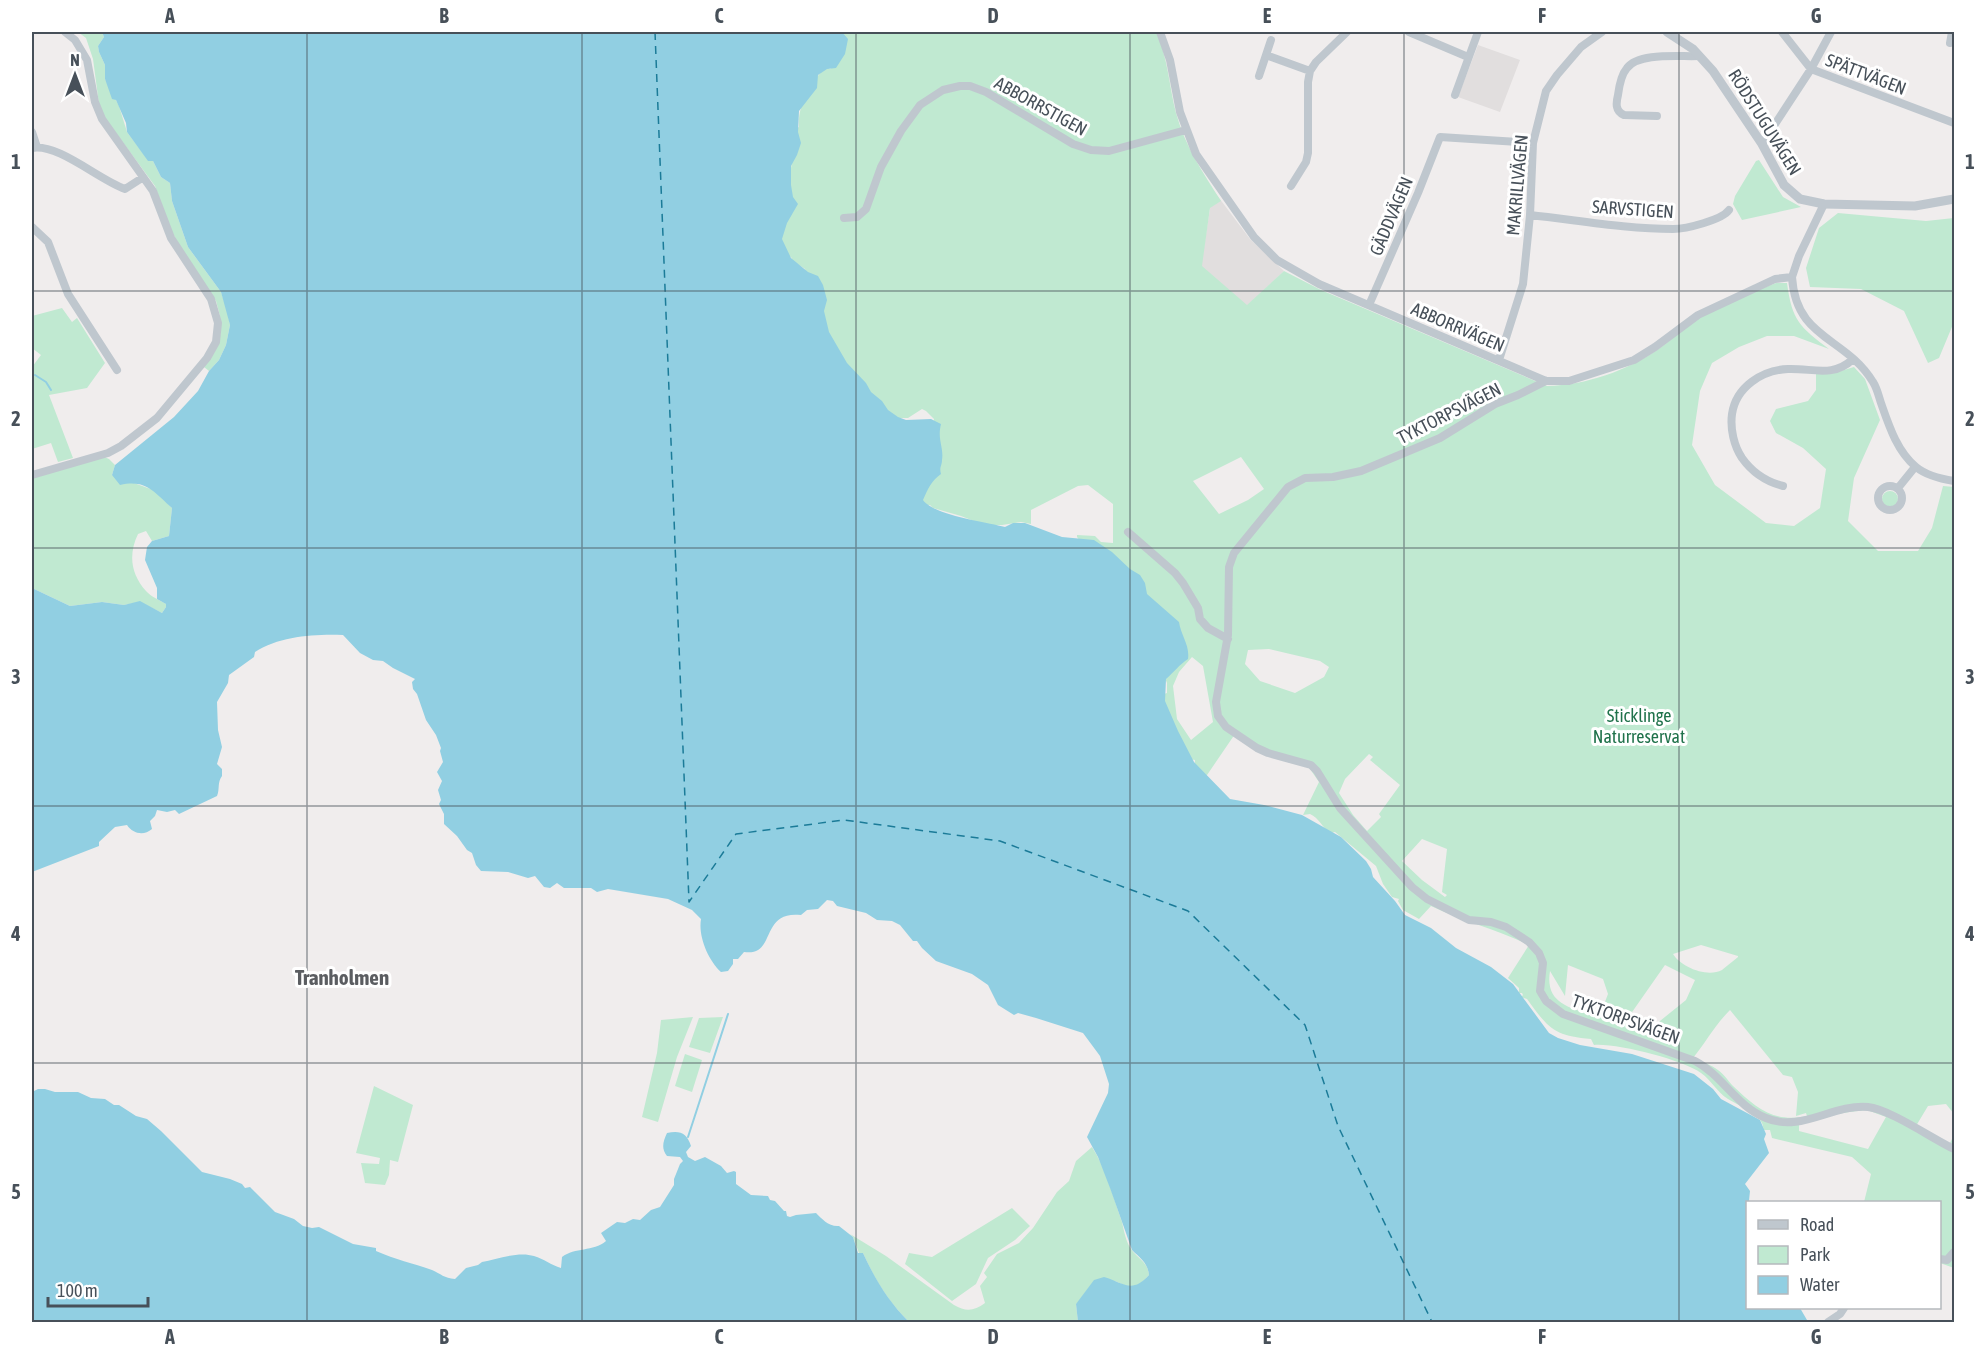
<svg xmlns="http://www.w3.org/2000/svg" width="1986" height="1354" viewBox="0 0 1986 1354" font-family="'Asap Condensed',sans-serif">
  <style>
    .education { fill: #e1dede }
    .green { fill: #c0e9d1; fill-rule: evenodd }
    .water { fill: #91cfe2 }
    .lines { fill: none; stroke-linecap: round; stroke-linejoin: round }
    .stream { stroke: #91cfe2; stroke-width: 2 }
    .ferry { stroke: #1b7b98; stroke-width: 1.5; stroke-dasharray: 8 6; stroke-linecap: butt }
    .minor { stroke: #bfc7ce; stroke-width: 8 }
    .tertiary { stroke: #bfc7ce; stroke-width: 9 }
    .grid { fill: none; stroke: #475059; stroke-width: 1.5; stroke-opacity: 0.55 }
    .labels { text-anchor: middle; dominant-baseline: central; stroke-width: 6; stroke-linejoin: round; paint-order: stroke }
    .street-label { font-size: 18px; fill: #475059; stroke: #fff }
    .park-label { font-size: 18px; fill: #20724b; stroke: #fff }
    .quarter-label { font-size: 21px; font-weight: bold; fill: #5b5d61; stroke: #fff }
    .neatline { fill: none; stroke: #475059; stroke-width: 2 }
    .grid-label { font-size: 20px; text-anchor: middle; font-weight: bold; fill: #475059 }
  </style>
  <rect width="100%" height="100%" fill="#f0eded"/>
  <!-- education -->
  <path class="education" d="M1478,45l42,15 -20,52 -42,-15z
    M1213,190l37,49 34,32 -37,35 -46,-40z"/>
  <!-- green -->
  <path class="green" d="M78,32h24l2,5 -6,9 1,6 6,13v14l14,27 8,26 21,28 5,1 8,16 9,6 2,18 16,46 33,45 6,18 3,15 -4,20 -7,15 -10,11 -5,-4 11,-18 6,-16 -1,-17 -4,-15 -32,-47 -14,-26 -15,-42 -50,-68 -6,-14 -6,-45 -7,-21z
    M842,32h314c12,25 13,54 20,81 9,33 27,60 45,88l-11,7 -8,58 45,39 37,-34 37,19 226,96c39,-1 80,-15 113,-38 14,-10 26,-22 40,-31 23,-14 51,-24 76,-34h11c5,38 13,44 42,66l-35,-13h-27l-28,11 -27,16 -12,28 -8,54 23,40 51,38 28,3 26,-18 6,-39 -23,-21 -27,-15 -6,-12 6,-12 32,-8 8,-11v-16l18,-1 20,-6 11,12 15,41 -26,58 -6,43 30,30h40l14,-23 11,-42 11,1v627l-8,-10 -18,2 -12,20 33,19 5,-10v133l-14,-5v-61h-76l7,-28 -19,-17 -80,-19 -2,-8h-7c3,-14 -24,-24 -35,-31 -11,-7 -17,-19 -27,-26 -18,-13 -84,-30 -107,-28l-3,-6c-37,-3 -43,-11 -64,-40l-6,-2 2,-2 -1,-2h-3v-5l-11,-10 21,-33c-31,-15 -66,-24 -98,-39l-12,13 -16,-9 -5,-9 1,-2 -7,-2 -9,-13 -7,-18 -41,-34 -5,1c-8,-6 -11,-15 -20,-19l-7,1 16,-33 -11,-16 -37,-9 -36,-23 -30,44 -10,-13v-5l-6,-1 -26,-57 1,-8 3,-1v-10l-3,-7 14,-19 -101,-120v-2l18,1 6,6 12,1v-39l-25,-19 -10,1 -47,24v14l-10,-2 -19,3h-18l-23,-9 -28,-8 -3,-3h-9l13,-86 -8,-8 -4,-2 -14,9h-10l-20,-14 -49,-63 -24,-72 -12,-8 -2,-4 -6,-2 -6,-24 13,-34 -4,-9 9,-60 2,-1c-2,-20 12,-48 28,-60l3,2 9,-7 5,-28zM1241,457l23,32 -16,11 -29,14 -26,-33zM1269,649l51,12 9,6 -5,10 -29,16 -35,-12 -15,-17 3,-14zM1192,657l11,9 10,56 -22,18 -14,-21 -4,-33 6,-14zM1369,754l4,3 -3,3 30,25 -21,29 2,3 -14,14 -14,-16 -14,-22 6,-14zM1422,839l25,10 -5,43 5,3 -2,2 -23,-17 -20,-19zM1701,945l37,11v1c-5,4 -11,9 -16,13 -15,8 -41,-3 -49,-16zM1568,965l35,14 5,15 -5,13 -14,7c-23,-7 -44,-13 -39,-43l15,25zM1665,965l30,15 -9,20 -31,25 -25,-10zM1730,1010l53,65 9,2 6,15 -2,24 10,-3 1,3c-34,7 -51,-8 -75,-31 -5,-6 -10,-13 -17,-17 -6,-4 -15,-7 -22,-10 13,-16 22,-33 37,-48zM1867,1110l19,7 -18,32 -69,-18v-6c22,-8 44,-13 68,-15z
    M1759,160l24,37 18,10 -59,13 -9,-16 2,-8 21,-35z
    M1838,213l88,8 28,-3v104l-15,36 -11,5 -24,-52 -43,-22 -51,-2 -4,-19 13,-40z
    M62,308l10,14 5,-4 28,45 -18,25 -38,7 24,63 -15,4 -7,-19 -19,6v-82l9,-12 -9,-7v-32z
    M102,456l7,3 6,6 -3,10 44,16 16,17 -3,28 -17,5 -6,-10 -8,3c-10,21 -7,40 8,57 5,6 14,9 20,13v3l-4,6 -22,-11 -16,3 -22,-3 -32,4 -38,-18v-111z
    M1882 499a8 8 0 1 1 16 0a8 8 0 1 1-16 0Z
    M693,1017l-16,40 -19,65 -16,-5 15,-64 4,-33z
    M723,1017l-13,36 -21,-6 10,-29z
    M685,1054l17,6 -10,32 -17,-6z
    M374,1086l39,19 -15,57 -8,-2 -1,15 -4,10 -20,-2 -4,-20 18,1 1,-6 -24,-5z
    M1092,1147c14,22 21,50 30,75 2,9 4,20 9,27 7,10 17,13 18,26 -12,14 -18,14 -34,6l-39,23 2,18h-169c-21,-21 -34,-42 -46,-69h-4l-6,-16 -3,-3 36,22 68,49c12,7 20,6 31,-2l-5,-17 7,-9 -3,-4 13,-19 22,-11 14,-15 24,-36 12,-11 7,-20z
    M1012,1208l18,18 -15,14 -27,18 -12,26 -24,17 -47,-37 4,-11 23,4z"/>
  <!-- water -->
  <path class="water" d="M102,32h740l6,7 -3,15 -9,14 -9,1 -9,6 -1,13 -18,23 -1,21 3,11 -4,12 -6,11v19l2,12 5,7 -11,19 -5,16 9,19 17,14 10,4 5,9 4,15 -3,11 5,21 18,31 19,20 5,9 11,9 6,9 10,7 8,3 25,-1 10,5c-4,16 3,23 1,36 0,6 -3,7 -1,14 -10,7 -13,15 -18,26 10,15 63,22 82,27l8,-4h12l37,14 32,3 18,12 18,17 10,6 5,8 2,11 32,28c2,14 11,23 9,37 -9,6 -14,13 -22,20l-1,22 13,30 16,31 36,37 34,6 38,10 39,22 25,24 5,8 2,8 22,24 10,14 26,13 25,20 35,19 22,17 36,49 9,5 22,7 52,9 62,20 19,15 8,10 39,21 6,14 -2,5 5,14 -24,31 5,7 -4,38 2,79h52l7,12 -3,2h-726l-2,-18 18,-24 10,-3c20,6 28,17 45,-2 -1,-12 -9,-17 -17,-25l-22,-62 -12,-31 -11,-20 21,-44 1,-9 -9,-28 -17,-23 -47,-15 -18,-5 -4,2 -16,-10 -10,-20 -16,-11 -36,-13 -14,-13 -5,-7h-4l-13,-16 -8,-4 -15,-1 -11,-7 -29,-7 -4,-5 -6,-1 -9,9 -11,1 -6,5c-42,-5 -24,42 -57,37l-6,7h-5v5l-5,7 -7,1c-13,-12 -23,-36 -20,-53l-9,-9 -24,-11 -60,-10 -11,3 -6,-4h-27l-7,-5 -7,5 -6,-1 -9,-11 -7,2 -20,-6 -27,-1 -5,-6 -4,-12 -5,-3 -10,-14 -13,-12v-10l-5,-10 2,-4 -3,-10 4,-9 -5,-9 6,-10 -3,-11 1,-3 -5,-13 -10,-15 -9,-26 -4,-5 -1,-7 3,-3 -22,-11 -10,-7 -10,-1 -13,-7 -17,-18c-29,-1 -63,1 -88,17l-1,5 -25,18 -1,8 -11,19 1,28 4,17 -5,17 5,5v7c-5,7 -2,13 -5,20l-38,18 -4,-4 -8,2 -10,-2 -2,6 -5,5 2,8c-8,7 -19,5 -25,-4l-12,2 -16,15v4l-67,26v-284l38,18 32,-4 22,3 16,-4 22,12 4,-6v-3l-9,-5v-11l-12,-28 2,-13 5,-6 17,-5 3,-28c-18,-16 -26,-29 -52,-23l-8,-10 3,-10 59,-48 24,-26 11,-20 10,-11 7,-15 4,-20 -9,-33 -33,-45 -16,-46 -2,-18 -9,-6 -8,-16h-5l-21,-29 -1,-9 -10,-23 -4,-1 -7,-20v-14l-6,-13 -1,-6 6,-9z
    M38,1089h7l10,3h23l13,6 14,1 9,6h5l17,11 11,3 14,12 41,41 28,7 12,5 3,4 5,-1 25,25 19,7 9,7 9,2 7,-1 34,17 23,4v3c20,9 36,12 56,19 9,4 12,8 23,9l11,-11 12,-3 4,-3c15,-3 37,-11 52,-6 10,3 17,9 27,12l1,-11c13,-10 31,-5 44,-16l-5,-8 16,-11 8,1 8,-4 7,1 11,-10 9,-3 14,-22v-6l6,-15 3,-3 -3,-4 -13,-1c-6,-8 -4,-14 0,-23 13,-3 20,0 24,13l-5,6 2,5 7,4 10,-4 16,9 6,7 7,-2 2,1v12l15,11 17,1 2,4 5,1 9,10h2l1,5 3,1 6,-2 20,-2c6,6 13,14 23,13l14,11 5,16h5c12,26 25,48 46,69h-877v-230z"/>
  <g class="lines">
    <!-- stream -->
    <path class="stream" d="M32,373l1,1
      M35,375l11,7 5,8
      M688,1137l40,-123"/>
    <!-- ferry -->
    <path class="ferry" d="M655,32l34,870 47,-68 108,-14 156,21 188,70 117,114 33,101 94,196"/>
    <!-- minor -->
    <path class="minor" d="M1160,32l10,28 10,52 16,42 58,83 23,23 42,24 227,97h23l65,-21 21,-13 43,-32 77,-36 17,-2 7,-21 25,-52
      M1409,32l59,25
      M1782,32l29,37 143,54
      M1950,43l2,-11
      M1266,55l44,16
      M1259,76l12,-36
      M1455,95l23,-63
      M1657,116l-33,-1c-9,-4 -8,-12 -6,-20 1,-8 3,-20 9,-27 12,-16 53,-11 72,-12
      M32,132l5,15
      M1762,144l49,-75 20,-37
      M32,148c26,-5 67,32 93,41l17,-11
      M1291,186l15,-24 2,-9v-71l2,-11 6,-9 31,-30
      M1530,215c47,5 96,14 143,14 13,0 49,-9 56,-19
      M844,218l13,-1 9,-8 15,-42 20,-36 19,-26 23,-15 17,-4h10l16,6 87,52 18,6 18,1 77,-21
      M32,227l16,15 20,52 49,76
      M1792,277c4,63 53,59 81,105 4,6 6,15 8,21 8,23 16,48 35,64 11,9 25,12 38,14
      M1369,305l49,-112 22,-56 93,6
      M1499,360l24,-76 7,-69 3,-72 13,-52 11,-16 24,-28 21,-15
      M1546,381l-28,14 -23,9 -55,34 -79,33 -28,6 -28,1 -17,9 -54,66 -5,14 -1,68 -12,67 2,14 8,11 31,21 11,5 43,12 6,6 23,37 72,79 15,12 42,21 22,2 15,5 23,15 10,11 4,10 -3,28 6,10 17,13 132,47c27,14 42,46 71,57 35,15 66,-14 102,-11 21,2 65,32 86,42
      M32,475l76,-22 13,-7 36,-28 50,-60 9,-16 2,-19 -7,-24 -40,-61 -18,-47 -51,-72 -7,-17 -8,-42 -12,-20 -10,-8
      M1878 498a12 12 0 1 1 24 0a12 12 0 1 1-24 0Z
      M1783,486c-16,-4 -31,-14 -41,-28 -8,-12 -12,-29 -10,-44 4,-27 30,-44 56,-45 25,-1 45,9 65,-10
      M1898,488l17,-21
      M1128,532l47,41 8,10 15,25 2,11 8,9 20,11
      M1940,1259l7,1 7,-8
      M1828,1322l12,-8 4,-6"/>
    <!-- tertiary -->
    <path class="tertiary" d="M1667,32l26,17 20,22 49,73 22,41 16,14 24,5 91,2 39,-7"/>
  </g>
  <!-- grid -->
  <path class="grid" d="M307,32v1290M582,32v1290M856,32v1290M1130,32v1290M1404,32v1290M1679,32v1290M32,291h1922M32,548h1922M32,806h1922M32,1063h1922"/>
  <g class="labels">
    <!-- street labels -->
    <g class="street-label">
      <text transform="translate(1866 74) rotate(21)">SPÄTTVÄGEN</text>
      <text transform="translate(1041 106) rotate(29)">ABBORRSTIGEN</text>
      <text transform="translate(1765 122) rotate(58)">RÖDSTUGUVÄGEN</text>
      <text transform="translate(1517 185) rotate(-85)">MAKRILLVÄGEN</text>
      <text transform="translate(1633 209) rotate(4)">SARVSTIGEN</text>
      <text transform="translate(1391 216) rotate(-67)">GÄDDVÄGEN</text>
      <text transform="translate(1458 327) rotate(23)">ABBORRVÄGEN</text>
      <text transform="translate(1449 413) rotate(-27)">TYKTORPSVÄGEN</text>
      <text transform="translate(1626 1019) rotate(20)">TYKTORPSVÄGEN</text>
    </g>
    <!-- park labels -->
    <g class="park-label">
      <text x="1639" y="715">Sticklinge<tspan x="1639" dy="21">Naturreservat</tspan></text>
    </g>
    <!-- quarter labels -->
    <g class="quarter-label">
      <text x="342" y="977">Tranholmen</text>
    </g>
  </g>
  <!-- border -->
  <rect width="1986" height="1354" fill="none" stroke="#ffffff" stroke-width="66"/>
  <!-- legend -->
  <rect x="1746" y="1201" width="195" height="108" fill="#ffffff" stroke="#b5b9bd" stroke-width="1.5"/>
  <rect x="1758" y="1220" width="30" height="9" fill="#bfc7ce" stroke="#b5b9bd" stroke-width="1.5"/>
  <text x="1800" y="1231" font-size="18" fill="#475059">Road</text>
  <rect x="1758" y="1246" width="30" height="18" fill="#c0e9d1" stroke="#b5b9bd" stroke-width="1.5"/>
  <text x="1800" y="1261" font-size="18" fill="#475059">Park</text>
  <rect x="1758" y="1276" width="30" height="18" fill="#91cfe2" stroke="#b5b9bd" stroke-width="1.5"/>
  <text x="1800" y="1291" font-size="18" fill="#475059">Water</text>
  <!-- north arrow -->
  <g transform="translate(75 75)" stroke="#ffffff" stroke-width="4.5" paint-order="stroke">
  <path d="M0-4.5L10 22L0 15L-10 22Z" fill="#475059"/>
  <text y="-9" font-size="16" font-weight="bold" text-anchor="middle" fill="#475059">N</text>
  </g>
  <!-- scale -->
  <path d="M48 1297v9h100v-9" fill="none" stroke="#475059" stroke-width="3"/>
  <text x="57" y="1297" font-size="18" fill="#475059" stroke="#ffffff" stroke-width="4.5" paint-order="stroke">100 m</text>
  <rect x="33" y="33" width="1920" height="1288" class="neatline"/>
  <g class="grid-label">
    <text x="170" y="23">A</text>
    <text x="444" y="23">B</text>
    <text x="719" y="23">C</text>
    <text x="993" y="23">D</text>
    <text x="1267" y="23">E</text>
    <text x="1542" y="23">F</text>
    <text x="1816" y="23">G</text>
    <text x="16" y="169">1</text>
    <text x="1970" y="169">1</text>
    <text x="16" y="426">2</text>
    <text x="1970" y="426">2</text>
    <text x="16" y="684">3</text>
    <text x="1970" y="684">3</text>
    <text x="16" y="941">4</text>
    <text x="1970" y="941">4</text>
    <text x="16" y="1199">5</text>
    <text x="1970" y="1199">5</text>
    <text x="170" y="1344">A</text>
    <text x="444" y="1344">B</text>
    <text x="719" y="1344">C</text>
    <text x="993" y="1344">D</text>
    <text x="1267" y="1344">E</text>
    <text x="1542" y="1344">F</text>
    <text x="1816" y="1344">G</text>
  </g>
</svg>
